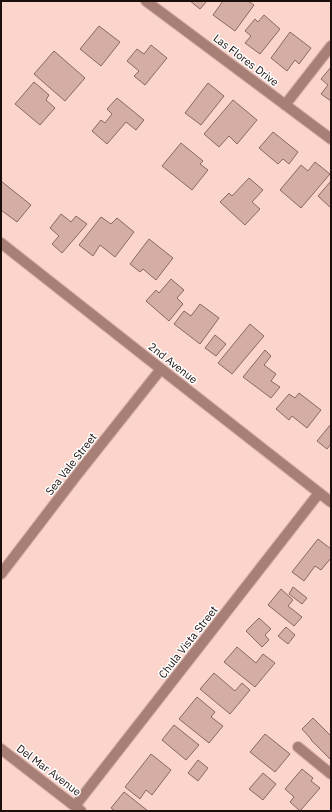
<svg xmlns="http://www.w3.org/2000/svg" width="332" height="812" viewBox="0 0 332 812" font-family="'IBM Plex Sans',sans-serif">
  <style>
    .building { fill: #d4aea5; stroke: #8a6860 }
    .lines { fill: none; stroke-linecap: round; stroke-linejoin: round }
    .minor-casing { stroke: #d3b0a8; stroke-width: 12 }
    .minor { stroke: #a87f76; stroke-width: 10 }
    .labels { text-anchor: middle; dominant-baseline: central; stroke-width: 3; stroke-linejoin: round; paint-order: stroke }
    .street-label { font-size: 11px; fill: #1b0e0b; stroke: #fff }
  </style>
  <rect width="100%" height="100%" fill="#fbd4cb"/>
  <!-- building -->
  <path class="building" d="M190,1h17l-7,8z
    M223,1h25l6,4 -19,26 -22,-16z
    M264,15l16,14 -20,25 -15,-11 6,-7 -6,-5 10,-12 3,3z
    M99,26l21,16 -19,24 -21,-17z
    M290,32l21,16 -12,16 -4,-4 -8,11 -16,-13z
    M151,45l16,13 -22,27 -11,-9 5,-5 -12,-10 10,-12 7,5z
    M54,51l31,27 -20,23 -31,-27z
    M331,67v34l-10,-7 7,-9 -7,-6z
    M34,82l15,13 -3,5 9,8 -15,17 -25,-21z
    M208,83l16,13 -23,29 -16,-12z
    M117,98l27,22 -8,10 -10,-8 -19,22 -15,-13 9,-11 4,3 7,-9 -5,-5z
    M233,100l24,20 -20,24 -8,-8 -10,11 -15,-13z
    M273,132l25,20 -9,12 -6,-5 -5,5 -19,-16z
    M181,143l22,18 -3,3 8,6 -16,20 -30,-24z
    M315,162l15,12 -29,34 -21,-18 21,-25 7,6z
    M249,178l14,12 -11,12 8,7 -15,16 -25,-23 9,-9 3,3z
    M1,181l30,24 -14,17 -16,-12z
    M331,181v27l-13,-12z
    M61,214l10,8 5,-6 11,8 -25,29 -10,-9 7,-8 -9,-8z
    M101,217l10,7 6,-6 17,14 -19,25 -15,-12 -7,11 -14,-11z
    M149,239l24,19 -17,22 -13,-11 -3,3 -10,-8z
    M171,279l13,11 -7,8 6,6 -14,17 -23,-20 10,-11 3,3z
    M200,304l19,14 -19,26 -26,-20 10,-13 7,5z
    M250,324l14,12 -32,38 -14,-11z
    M215,335l11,9 -10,12 -11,-8z
    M265,350l6,6 -7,9 12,9 -5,7 9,6 -9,11 -28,-21z
    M299,393l22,17 -14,18 -15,-12 -3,4 -13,-11 13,-15 6,4z
    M331,424v22l-1,-1 -3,4 -10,-8z
    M318,539l13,10v9l-10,12 -6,-4 -11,15 -12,-9z
    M293,587l14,11 -5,6 -13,-10z
    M281,589l12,11 -5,6 14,11 -8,9 -26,-21z
    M259,618l12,11 -6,6 4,5 -7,7 -16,-16z
    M286,627l9,8 -7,9 -10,-8z
    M237,647l19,16 7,-9 12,9 -20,24 -31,-25z
    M214,673l21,18 7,-8 8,7 -20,24 -30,-25z
    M197,697l18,15 -4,5 12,9 -14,17 -30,-24z
    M313,718l18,18v24l-20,-20v-1l-9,-10z
    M174,725l25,20 -13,15 -24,-20z
    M265,734l25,20 -15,18 -25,-20z
    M151,754l20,16 -19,25 -6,-5 -6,9 -15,-12z
    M198,760l10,8 -10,13 -10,-8z
    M302,769l11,9 -2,3 9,7 -20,23 -10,-9 4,-5 -9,-8z
    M263,773l13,11 -13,16 -14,-11z
    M124,792l24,19h-33l-4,-3z"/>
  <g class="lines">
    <defs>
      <path id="minor" d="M146,1l185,138
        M285,105l46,-59
        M1,243l160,126 170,133
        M1,574l75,-98 85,-107
        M298,747l33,27
        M1,749l80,62
        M75,806l244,-313"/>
    </defs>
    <!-- minor casing -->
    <use href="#minor" class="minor-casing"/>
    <!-- minor -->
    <use href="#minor" class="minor"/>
  </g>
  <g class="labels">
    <!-- street labels -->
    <g class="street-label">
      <text transform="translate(246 60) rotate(37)">Las Flores Drive</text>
      <text transform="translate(173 363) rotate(38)">2nd Avenue</text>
      <text transform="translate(71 464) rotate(-52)">Sea Vale Street</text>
      <text transform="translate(188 642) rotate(-52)">Chula Vista Street</text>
      <text transform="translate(49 770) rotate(37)">Del Mar Avenue</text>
    </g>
  </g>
  <!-- border -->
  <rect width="332" height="812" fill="none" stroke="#1b0e0b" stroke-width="4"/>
</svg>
